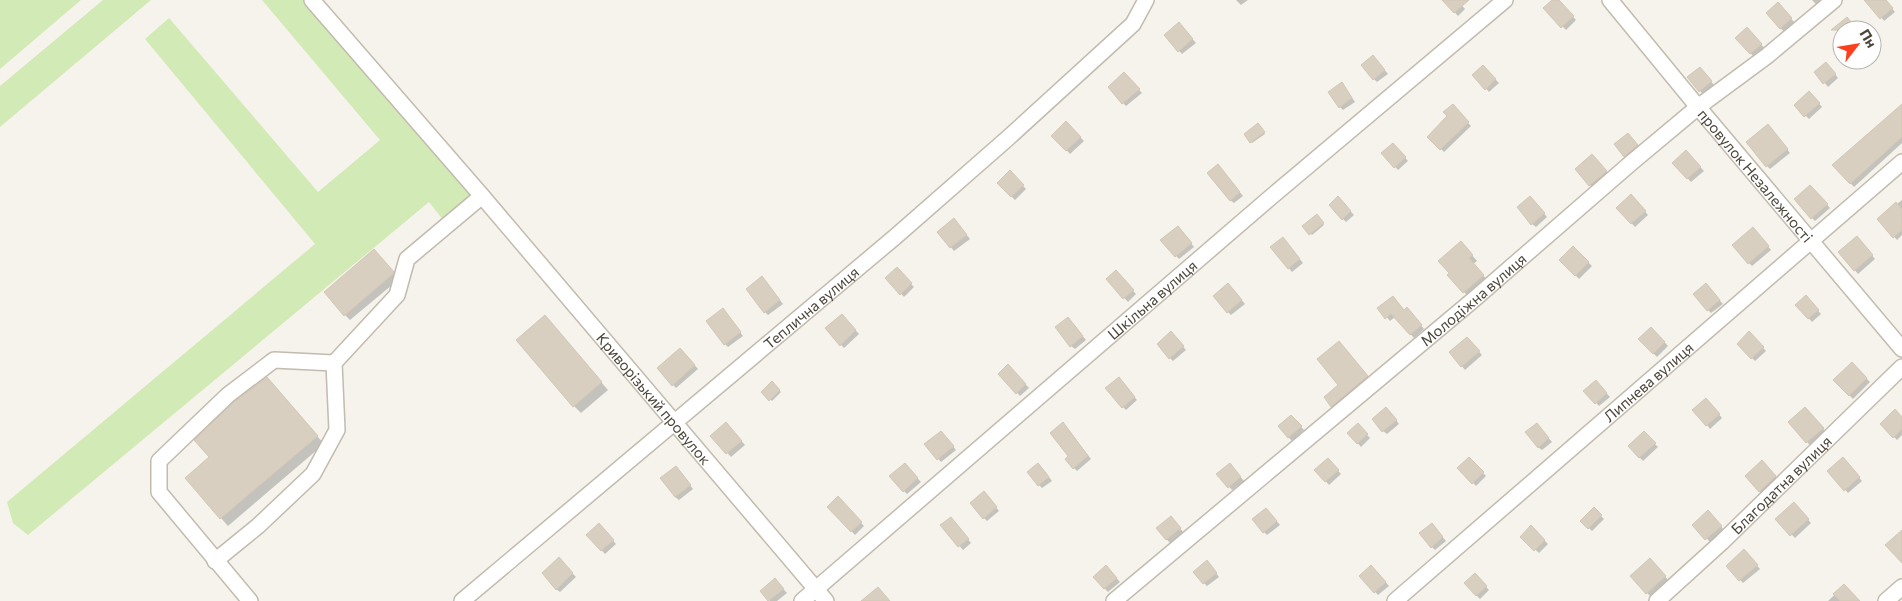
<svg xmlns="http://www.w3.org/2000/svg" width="1902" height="601" viewBox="0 0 1902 601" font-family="Commissioner,sans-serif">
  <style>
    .green { fill: #d2eab5 }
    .shadow { fill: #0003 }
    .building { fill: #d8cfc1; stroke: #d3c7b4 }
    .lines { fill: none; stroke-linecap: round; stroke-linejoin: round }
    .minor-casing { stroke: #c2bbae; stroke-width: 18 }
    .minor { stroke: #fff; stroke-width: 15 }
    .labels { text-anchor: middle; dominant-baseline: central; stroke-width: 4; stroke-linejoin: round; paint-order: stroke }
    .street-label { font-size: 15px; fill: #4b4439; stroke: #fff }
  </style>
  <rect width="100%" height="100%" fill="#f6f3ec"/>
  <!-- green -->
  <path class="green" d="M0,0h81l-81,69z
    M103,0h48l-151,127v-41z
    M262,0h50l170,196 -35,29 -18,-23 -401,333 -15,-12 -6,-21 308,-258 -170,-205 24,-21 149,174 62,-52z"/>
  <!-- shadow -->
  <path class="shadow" d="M1236,0h12l-7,5z
    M1444,0h13l8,9 -7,7z
    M1554,0h3l19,20 -10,10 -21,-22z
    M1812,0h11l-6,5z
    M1869,0h16l10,12 -11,9z
    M1778,4l17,19 -11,9 -16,-19z
    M1182,27l14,16 -14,11 -16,-18z
    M1835,28l22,2h-15v6z
    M1751,32l13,16 -10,9 -17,-19z
    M1376,60l12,14 -11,8 -3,-3z
    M1483,67l16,16 -10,9 -15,-17z
    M1830,67l8,11 -10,9 -12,-15z
    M1703,72l11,13 -11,9 -3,-3z
    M1124,74l18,19 -16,13 -3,-3z
    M1345,87l10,15 -12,8 -3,-3z
    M1809,92l13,15 -13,12 -14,-14z
    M1453,106l18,20 -27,26 -15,-15 20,-20z
    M1902,106v37l-48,44 -20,-22z
    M1066,123l18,18 -14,13 -17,-18z
    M1258,125l7,9 -13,9 -7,-9z
    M1771,129l19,24 -20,16 -3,-3z
    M1632,138l9,11 -13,10 -3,-3z
    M1393,144l15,17 -10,9 -15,-17z
    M1686,152l18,19 -13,11 -17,-19z
    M1595,159l14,16 -16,13 -3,-3z
    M1221,169l22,27 -9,7 -4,-3z
    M1010,172l16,17 -11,11 -17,-17z
    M1810,186l20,22 -15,13 -3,-3z
    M1631,196l17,19 -13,12 -17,-19z
    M1338,198l16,17 -8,7 -16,-17z
    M1902,200v35l-5,5 -18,-21z
    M1533,201l14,16 -11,10 -4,-3z
    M1317,216l7,9 -12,10 -8,-8z
    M957,223l13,16 -16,12 -15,-19z
    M1181,231l13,16 -15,12 -17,-19z
    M1756,232l15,18 -19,16 -3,-3z
    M1860,241l15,18 -17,15 -18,-22z
    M1286,242l17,21 -11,9 -20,-25z
    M1466,248l11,13 -4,3 15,17 -19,16 -5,-5z
    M1573,248l19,18 -13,13 -18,-19z
    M379,256l19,24 -48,40 -5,-5z
    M897,269l17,18 -10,10 -17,-19z
    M1116,272l20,22 -8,8 -21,-23z
    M765,281l18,23 -15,11 -3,-3z
    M1232,288l13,16 -14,11 -3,-3z
    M1709,288l14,16 -12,9 -3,-3z
    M1806,297l15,17 -9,8 -15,-17z
    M1379,308l31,4 14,17 -10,9 -19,-21 -5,4z
    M726,313l17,23 -15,11 -3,-3z
    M842,316l17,18 -15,14 -18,-19z
    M1071,322l15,18 -11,9 -4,-3z
    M551,324l57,66 -27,23 -7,-7z
    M1651,328l17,18 -11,11 -17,-18z
    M1171,333l15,17 -13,11 -3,-3z
    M1749,333l17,18 -11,10 -17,-17z
    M1470,342l12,13 -17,15 -3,-4z
    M1344,348l28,34 -35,29 -5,-5 8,-20z
    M680,349l18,20 -22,19 -18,-19z
    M1852,364l18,18 -17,17 -18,-19z
    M1008,366l21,22 -9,8 -20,-22z
    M1122,382l15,18 -11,10 -3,-3z
    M1596,382l14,15 -11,9 -14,-15z
    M772,383l9,9 -9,9 -9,-9z
    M274,386l50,58 -96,82 -42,-48 24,-21z
    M1709,403l13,15 -12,11 -3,-4z
    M1805,408l21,24 -16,13 -3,-3z
    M1390,412l9,12 -12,10 -4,-3z
    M1291,416l13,14 -12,11 -13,-14z
    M1902,418v17l-5,5 -16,-16z
    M1358,425l12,13 -9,9 -12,-14z
    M729,427l16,18 -14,12 -19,-21z
    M1066,427l25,32 -14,12 -3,-3 -4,-12z
    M1540,428l12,14 -10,8 -4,-3z
    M1644,433l14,14 -15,14 -14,-15z
    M944,436l12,14 -15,12 -15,-18z
    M1469,458l17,18 -10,10 -17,-18z
    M1842,459l20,22 -14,12 -19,-22z
    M1328,460l13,14 -12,11 -13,-15z
    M1762,462l16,18 -15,14 -4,-3z
    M908,468l13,14 -14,12 -3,-3z
    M1042,468l10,13 -10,7 -3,-3z
    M1233,468l11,13 -12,9 -14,-16z
    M679,471l14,18 -14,11 -4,-3z
    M987,496l12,15 -12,10 -3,-3z
    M838,498l26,28 -9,9 -26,-28z
    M1794,504l17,19 -16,15 -18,-19z
    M1594,509l10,10 -12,12 -10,-10z
    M1708,512l16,18 -14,12 -16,-17z
    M1270,513l10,12 -13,10 -3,-3z
    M1174,521l9,11 -13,11 -13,-15z
    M954,522l17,21 -8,7 -21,-25z
    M599,525l17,19 -11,10 -17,-19z
    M1531,527l17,17 -9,9 -17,-16z
    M1435,528l11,13 -11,9 -3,-3z
    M1744,551l16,18 -17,14 -16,-17z
    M1650,560l18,20 -18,16 -19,-20z
    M562,562l14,15 -16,15 -4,-3z
    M1210,565l9,12 -12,9 -3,-3z
    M1106,567l14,15 -12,10 -14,-15z
    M1375,570l14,16 -11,9 -17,-19z
    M1475,575l14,15 -9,9 -4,-4z
    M775,580l12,13 -10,8h-7l-8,-9z
    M1844,586l14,15h-30z"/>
  <!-- building -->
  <path class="building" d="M1442,0h27l-15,13z
    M1552,0h7l15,16 -13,12 -18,-20z
    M1864,0h22l7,8 -13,11z
    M1778,2l14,16 -12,11 -14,-16z
    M1847,17l11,13h-27z
    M1179,22l14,17 -15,13 -14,-17z
    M1747,27l15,17 -12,10 -15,-16z
    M1373,55l12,15 -12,10 -12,-15z
    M1826,62l10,12 -13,10 -9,-12z
    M1483,65l13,14 -11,11 -13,-15z
    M1700,67l12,14 -13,11 -12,-15z
    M1124,72l16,17 -18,15 -14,-17z
    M1342,82l10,16 -13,10 -11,-16z
    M1809,91l11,12 -16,14 -10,-12z
    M1453,104l16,18 -29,28 -13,-13 20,-21 -4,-4z
    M1902,104v33l-52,47 -18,-19z
    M1066,121l15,16 -15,14 -15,-15z
    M1258,123l7,9 -15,11 -6,-9z
    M1768,124l20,25 -22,18 -20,-25z
    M1628,133l10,12 -14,12 -10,-13z
    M1393,143l13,14 -12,11 -13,-15z
    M1686,150l15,17 -14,12 -15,-16z
    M1592,154l15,17 -18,15 -14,-17z
    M1218,164l22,28 -10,9 -23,-28z
    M1010,170l14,15 -13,12 -14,-14z
    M1810,185l18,19 -17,15 -17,-20z
    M1631,194l15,17 -15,13 -15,-16z
    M1338,196l13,15 -9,9 -13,-15z
    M1530,196l15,17 -14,12 -14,-18z
    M1896,202l6,7v21l-9,8 -16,-19z
    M1317,214l7,9 -15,12 -7,-9z
    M954,218l13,17 -17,13 -13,-16z
    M1178,226l14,17 -17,14 -15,-17z
    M1753,227l16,19 -21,18 -16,-19z
    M1857,236l16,19 -19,16 -16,-19z
    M1283,237l17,22 -12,10 -18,-22z
    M1461,241l12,14 -4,3 15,17 -21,18 -16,-18 2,-2 -11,-12z
    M1573,246l16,16 -14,14 -16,-16z
    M374,249l20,23 -1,2 -49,42 -20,-24z
    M897,267l15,16 -12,12 -15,-17z
    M1116,270l18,20 -11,9 -17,-20z
    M762,276l18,24 -16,13 -18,-24z
    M1228,283l14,17 -15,13 -14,-17z
    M1706,283l14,17 -13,11 -14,-17z
    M1806,295l13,15 -11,9 -13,-14z
    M1393,296l11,14 3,-3 15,18 -12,10 -19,-21 -6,5 -8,-11z
    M723,308l18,24 -17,13 -18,-24z
    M842,314l14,16 -16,16 -15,-18z
    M545,315l57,67 -29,25 -57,-67z
    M1068,317l15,19 -13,11 -15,-20z
    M1651,327l14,15 -12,12 -15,-15z
    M1171,331l13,15 -15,13 -12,-15z
    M1749,331l15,16 -13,12 -14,-15z
    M1467,337l13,14 -19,16 -12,-15z
    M1339,341l29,35 -37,31 -7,-10 14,-12 -21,-26z
    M680,348l15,17 -23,21 -15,-18z
    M1852,362l15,16 -18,18 -16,-16z
    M1008,364l18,20 -10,10 -18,-20z
    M267,377l51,59 -98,83 -35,-41 24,-21 -15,-17 40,-38z
    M1119,377l16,20 -13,11 -17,-20z
    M1596,380l11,13 -12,11 -12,-13z
    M772,381l8,9 -11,11 -8,-9z
    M1706,398l14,16 -14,12 -14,-16z
    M1386,407l11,13 -15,12 -10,-13z
    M1805,407l19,21 -18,15 -18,-21z
    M1895,409l7,8v12l-9,9 -13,-14z
    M1291,415l11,11 -14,12 -10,-12z
    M726,422l16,19 -16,13 -16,-18z
    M1063,422l25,34 -15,13 -8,-10 3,-3 -18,-23z
    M1358,423l10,11 -11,10 -10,-11z
    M1537,423l12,15 -11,10 -13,-16z
    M941,431l13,15 -17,14 -13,-16z
    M1644,431l12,12 -17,15 -11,-12z
    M1469,457l15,15 -12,12 -15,-16z
    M1843,457l17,20 -16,14 -17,-20z
    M1328,458l11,12 -14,12 -11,-12z
    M1762,460l14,16 -17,16 -14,-16z
    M905,463l13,15 -15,14 -14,-16z
    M1038,463l11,14 -11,9 -11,-14z
    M1230,463l11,14 -13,11 -12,-14z
    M676,466l15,19 -16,12 -15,-19z
    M984,491l13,16 -14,12 -13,-16z
    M838,496l24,26 -11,10 -24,-25z
    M1794,502l15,17 -19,17 -15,-17z
    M1594,507l8,8 -14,14 -8,-8z
    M1266,508l11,13 -14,12 -11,-14z
    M1708,510l14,16 -17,14 -13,-15z
    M1171,516l10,12 -15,12 -10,-12z
    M951,517l18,22 -11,8 -18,-22z
    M599,523l15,17 -13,11 -15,-16z
    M1432,523l11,14 -12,11 -12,-15z
    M1531,525l14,15 -11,11 -14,-14z
    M1902,530v33l-17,-18z
    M1744,549l14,16 -19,16 -13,-15z
    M559,557l14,16 -17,17 -14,-17z
    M1650,558l16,18 -20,18 -16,-18z
    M1207,560l10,13 -14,11 -10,-12z
    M1106,565l11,13 -13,11 -11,-12z
    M1371,565l15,17 -12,11 -15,-17z
    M1475,573l12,13 -11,10 -12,-13z
    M775,578l9,11 -16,12 -8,-10z
    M1844,584l16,17h-20l-7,-7z
    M878,587l12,14h-29z"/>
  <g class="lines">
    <defs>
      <g id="minor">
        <path id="s1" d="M312,0l170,196 344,405"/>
        <path id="s2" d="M1610,0l88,107 204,242"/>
        <path d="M215,561l43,-35 55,-52 24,-44 -3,-67"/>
        <path d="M250,601l-91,-109v-31l69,-66 46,-35 60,3 63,-68 10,-36 75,-63"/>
        <path id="s3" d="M462,601l433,-364 113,-99 125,-114 13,-24"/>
        <path id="s4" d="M802,601l469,-404 234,-197"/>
        <path id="s5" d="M1114,601l358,-300 159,-138 67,-56 69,-51 67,-56"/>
        <path id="s6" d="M1395,601l507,-439"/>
        <path id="s7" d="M1657,601l65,-59 180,-175"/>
        <path d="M1886,601l16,-14"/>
      </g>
    </defs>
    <!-- minor casing -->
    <use href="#minor" class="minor-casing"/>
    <!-- minor -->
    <use href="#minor" class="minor"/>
  </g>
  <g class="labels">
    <!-- street labels -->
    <g class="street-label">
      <text stroke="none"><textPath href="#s2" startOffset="228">провулок Незалежності</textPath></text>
      <text stroke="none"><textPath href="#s4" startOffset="462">Шкільна вулиця</textPath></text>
      <text stroke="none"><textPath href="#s5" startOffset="469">Молодіжна вулиця</textPath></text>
      <text stroke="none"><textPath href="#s3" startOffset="456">Теплична вулиця</textPath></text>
      <text stroke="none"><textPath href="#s6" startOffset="335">Липнева вулиця</textPath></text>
      <text stroke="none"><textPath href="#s1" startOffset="525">Криворізький провулок</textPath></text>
      <text stroke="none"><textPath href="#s7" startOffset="170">Благодатна вулиця</textPath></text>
    </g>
  </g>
  <!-- north arrow -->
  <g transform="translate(1857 45) rotate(59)"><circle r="24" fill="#ffffff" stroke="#b7b4b0"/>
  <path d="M0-4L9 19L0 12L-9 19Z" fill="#fc3f1d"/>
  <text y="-8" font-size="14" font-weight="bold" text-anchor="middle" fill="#4b4439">Пн</text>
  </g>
</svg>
